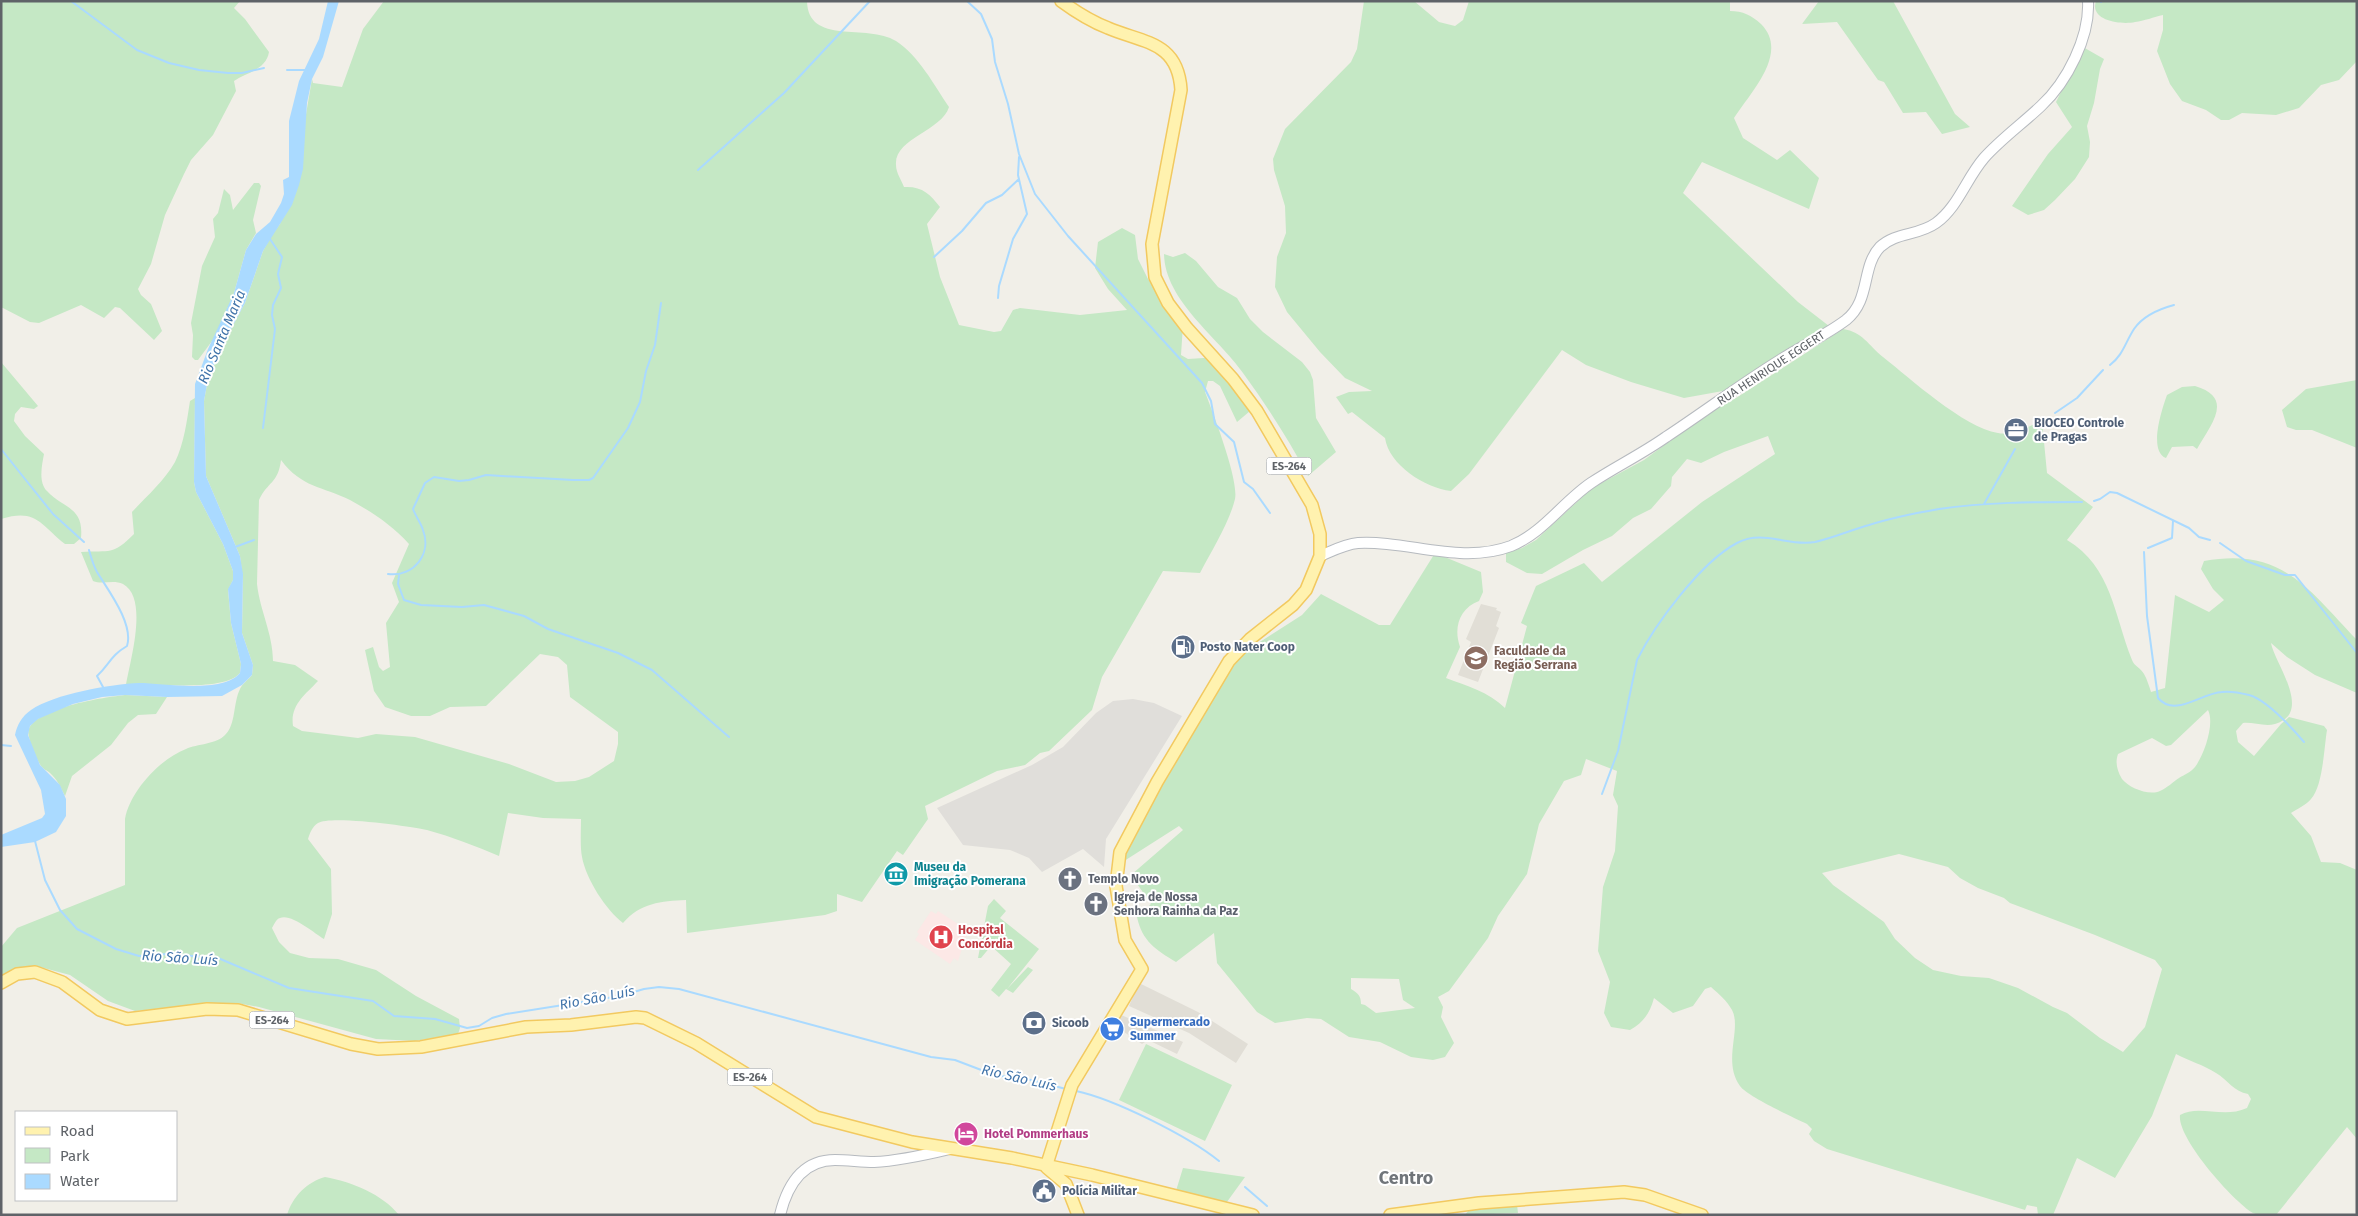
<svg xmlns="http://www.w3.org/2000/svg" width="2358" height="1216" viewBox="0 0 2358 1216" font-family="'Fira Sans',sans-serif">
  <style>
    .industrial { fill: #e0deda }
    .education { fill: #e1ded6 }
    .medical { fill: #fce8e6 }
    .green { fill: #c5e8c5; fill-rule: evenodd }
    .water { fill: #aadaff }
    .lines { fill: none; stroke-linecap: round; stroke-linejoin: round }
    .stream { stroke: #aadaff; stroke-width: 2 }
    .secondary-casing { stroke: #b6babf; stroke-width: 12 }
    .primary-casing { stroke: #f2c960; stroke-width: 14 }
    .secondary { stroke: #fff; stroke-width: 10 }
    .primary { stroke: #fff2af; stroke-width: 11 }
    .labels { text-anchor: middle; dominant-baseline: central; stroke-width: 4; stroke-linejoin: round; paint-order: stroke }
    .shield { fill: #fff; stroke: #8f9295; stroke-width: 1 }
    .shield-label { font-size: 11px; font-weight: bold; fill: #5f6368 }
    .street-label { font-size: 12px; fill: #5f6368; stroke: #fff }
    .service-label { font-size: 12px; font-weight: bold; fill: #4e5e75; stroke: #fff; text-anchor: start }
    .education-label { font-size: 12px; font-weight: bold; fill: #785e54; stroke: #fff; text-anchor: start }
    .culture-label { font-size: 12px; font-weight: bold; fill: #0d838f; stroke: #fff; text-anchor: start }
    .worship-label { font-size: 12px; font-weight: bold; fill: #5b616d; stroke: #fff; text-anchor: start }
    .health-label { font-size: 12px; font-weight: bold; fill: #be3a42; stroke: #fff; text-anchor: start }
    .shop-label { font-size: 12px; font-weight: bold; fill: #366cbe; stroke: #fff; text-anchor: start }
    .hotel-label { font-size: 12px; font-weight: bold; fill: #b23c85; stroke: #fff; text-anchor: start }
    .water-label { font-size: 14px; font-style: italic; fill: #4174aa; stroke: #fff }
    .district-label { font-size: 18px; font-weight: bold; fill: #70757a; stroke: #fff }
  </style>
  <rect width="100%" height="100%" fill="#f1efe8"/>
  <!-- industrial -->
  <path class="industrial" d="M1133,699l21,4 28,13 -76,123 -2,28 -21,-18 -41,23 -13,-14 -19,-8 -47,-5 -26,-37 95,-43 31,-18 33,-34 17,-12z"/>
  <!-- education -->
  <path class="education" d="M1481,604l16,4 -1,2 5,2 -5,14 3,2 -21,54 -20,-7 13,-33 -5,-3z
    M1139,983l59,29 50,32 -12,19 -47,-30 -60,-27z
    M1119,1014l64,28 -6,12 -29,-14 -6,4 -30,-20z"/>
  <!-- medical -->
  <path class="medical" d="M931,911l5,3 2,-3 23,15 3,-2 5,3 -11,34 -4,-3 -4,6 -35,-24 4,-6 -2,-2z"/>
  <!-- green -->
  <path class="green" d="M1,1h239l-6,7 11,11 24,33c-3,18 -22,20 -35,29l2,10 -23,44 -22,25 -7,14 -19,41 -14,49 -13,25 3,6 10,9 11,27 -8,9 -34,-32 -5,-1 -11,11 -23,-13 -42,18 -9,-1 -29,-15z
    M384,1h423c1,45 60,22 89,40 23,15 38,44 53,66 -7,24 -55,31 -53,58 0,8 6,16 8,22 18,-1 26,7 36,20l-13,17 13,53 19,48 35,7 7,-1 12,-21 7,-2 60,7 47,-5 -19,-21 -13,-21 3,-26 24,-14 13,7 3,24 10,20 35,46 -2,30 7,4 31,-2 37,49 -19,16 -17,-36 -7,-5h-5l-3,11c8,21 34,88 30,107 -5,22 -24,53 -35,74l-37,-2 -61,106 -10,33 -43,41 -9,2 -15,12 -28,6 -72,35 3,13 -25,36 -6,-4 -35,51 -25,-8v17l-12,4 -138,18 -1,-33c-25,1 -46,3 -63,23 -17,-13 -37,-44 -41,-66 -2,-10 -1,-26 -1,-38l-38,-1 -35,-5 -9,43c-23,-10 -47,-19 -72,-26 -17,-4 -97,-15 -109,-7 -6,4 -8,10 -10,16l23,30 1,45 -8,25c-10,-6 -33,-26 -44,-21 -4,1 -6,7 -8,10l7,14 11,11 19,5 29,1 38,11 40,26 43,23 1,9 -2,6 -43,7 -39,-2 -117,-32 -22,-4h-21l-81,8 -27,-10 -38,-26 -30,-8 -39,13v-33l16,-19 108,-43v-66c5,-28 35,-60 61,-70 11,-5 31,-5 39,-14 11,-10 8,-32 15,-46 2,-5 9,-10 12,-14l1,-10 -11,-32 1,-53 -3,-24 -34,-80 -2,-75 4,-22 15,-35 22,-41 18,-52 8,-15 9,-12 24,-98 8,-47 1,4 29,4 21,-58zM281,460c21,28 41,26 69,40 22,12 42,25 59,44l-17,39 7,19 -13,21 4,44 -7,4 -4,-4 -6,-20 -8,3 9,41 11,16 26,9h19l20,-9 36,-1 54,-52 18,3 9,8 3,32 48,35v12l-4,17 -25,16 -14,4 -19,1 -47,-18 -94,-27 -39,-3 -18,4 -56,-7 -9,-5c-3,-21 12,-31 25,-45l-23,-16 -22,-4c0,-27 -13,-50 -16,-77l2,-84c9,-19 19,-16 22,-40z
    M1364,1h50l25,21 16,4 8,-6 6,-19h261v10c13,0 21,4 31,13 29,29 -11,69 -27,94l9,20 34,22 13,-10 29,28 -10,31 -107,-47 -19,31 115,109 31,24 -95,63 -50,9 -53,-16 -45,-17 -24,-15 -93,124 -18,17c-26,-3 -62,-26 -66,-53l-33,-26 -4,2 -12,-17 13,-5 23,-1 -27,-13 -25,-26 -33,-40 -12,-25 2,-30 9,-24 -1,-27 -11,-36 -1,-11 12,-30 66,-67 6,-13z
    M1819,1h74l62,113 15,13 -28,7 -16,-22 -23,1 -19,-31 -6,-2 -41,-58 -35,2z
    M2096,1h261v60l-18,19 -18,5 -22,23 -23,7 -34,-2 -13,7h-8l-15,-10 -24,-9 -12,-17 -13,-33 6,-21v-15c-9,2 -19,6 -28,7 -13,3 -46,-1 -39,-21z
    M2083,47l21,12 -4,10 -6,34 -7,23 3,16 -1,15 -14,22 -20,21 -11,10 -16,5 -16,-9 36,-52 24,-27 -16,-25z
    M254,183h5l2,3 -8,34 3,13 -10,17 -12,43 -19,44 -17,23h-3l-3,-3 1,-22 -2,-12 11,-57 13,-29 -2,-18 5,-6 6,-24 6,6 3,15z
    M1185,253l11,8 22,26 19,11 13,21 13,13 39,30 8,10 3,8 3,38 20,34 -28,24c-19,-36 -41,-70 -65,-103 -25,-36 -78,-72 -79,-119l9,3z
    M1843,329c20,3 25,16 40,28 28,22 80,70 115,76 15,3 30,-7 44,-12l5,52 46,34 -26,33c45,27 47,75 65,120 2,6 9,8 12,14 3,5 5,12 7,18l14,-4 10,-93 34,17 15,-12 -11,-11 -12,-20 3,-8c79,-14 104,28 153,79v53l-42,-18 -28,-18 -16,-14c3,19 43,70 4,81 -10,3 -22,-2 -32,-1l-7,8 2,11 16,14 27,-32 8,-7 35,9 3,4c-3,18 -4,56 -16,69 -5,6 -14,10 -20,14l20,23 10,26 19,1 17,7v269l-10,-12 -71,88c-8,0 -17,1 -23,-2 -21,-13 -76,-75 -73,-98 19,-11 43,4 67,-7l4,-9 -3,-5c-14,-2 -20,-14 -32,-21 -12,-8 -27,-12 -40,-19l-24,62 -37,62 -38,-20 -24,57h-15l-1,-8 -10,-2 -2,5 -198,-61 -13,-8 -5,-7 3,-5 -5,-5c-14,-7 -59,-27 -67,-38 -18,-25 2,-57 -8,-76 -5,-9 -13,-16 -21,-23l-6,2 -12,17 -20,7 -19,-15c-4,15 -11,25 -24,32l-19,-3 -7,-14 6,-31 -12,-31 5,-64 12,-36 3,-45 -5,-11 4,-24 -31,-12 -5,16 -17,6 -25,43 -12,50 -29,42 -10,22 -39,53 -11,6 5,10 -2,10 13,26 -9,14 -12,3 -22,-3 -31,-15 -31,-5 -28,-18 -14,-1 -32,5 -18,-11 -40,-49 -3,-30 -38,29c-20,-12 -34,-21 -39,-45l14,-13 -20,-29 52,-45 -4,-4 -58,37 5,-14 98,-174 20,-23 58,-37 19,-21 58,31h11l45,-72 46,19 2,20 -4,9c-19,7 -26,26 -19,46l-14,31c21,8 43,14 59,30l22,-82 -6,-3 15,-37 48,-23 18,19 100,-80 73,-48 -7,-18 -44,16 -23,11 -14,-4 -15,18 -1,9 -20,23 -18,9 -21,18 -29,14 -41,24 -15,-1 -21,-11v-9l16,-5 14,-8 56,-52 52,-28 68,-50 24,-12zM2208,710c7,14 -4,45 -13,57 -4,5 -11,8 -16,11 -6,4 -12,10 -19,13 -11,5 -31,-3 -38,-12 -5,-9 -7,-16 -4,-25l34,-16 14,8 5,-1zM1899,854l49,13 12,11 18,10 26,10 6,5 85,32 60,25 7,9 -17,58 -22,25 -23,-14 -33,-25 -14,-6 -35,-19 -29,-10 -28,-2 -28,-6 -18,-12 -20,-19 -11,-17 -51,-37 -11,-12zM1351,978l48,1 4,21 12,8 -39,5 -11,-8 -4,-1c0,-8 -3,-11 -10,-15z
    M1,362l37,44 -4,3 -13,-2 -6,7 -1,7 11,15 19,18c-2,11 -6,28 3,37 16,18 37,15 34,47l-7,6h-9c-25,-20 -29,-36 -64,-25z
    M2357,380v68l-45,-18h-16l-9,-3 -5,-17 24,-21z
    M2195,386c40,12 16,38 2,63l-4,-3 -21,1 -6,11c-18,-7 -4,-49 1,-63l15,-8z
    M195,398l-1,84 2,10 27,52 10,27v9l-5,10 3,33 10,41 -1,9c-17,20 -88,9 -114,12 4,-24 23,-87 -3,-101 -10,-5 -20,1 -30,-3l-12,-29c30,-2 31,4 53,-18l-2,-22c15,-16 32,-31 43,-50 9,-18 12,-42 15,-61z
    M125,695l42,2 -11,17 -18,1 -10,8 -17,22 -39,31 -7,20c-4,-8 -8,-17 -15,-23 -3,-3 -6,-3 -9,-7 -5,-8 -10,-19 -12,-29 -9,-28 78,-40 96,-42z
    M994,899l12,12 -6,7 39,31 -32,40 21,-22 5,3 -20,23 -7,-4 -7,8 -8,-7 20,-26 -20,-18 -10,12h-3l10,-52z
    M1146,1044l86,41 -27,56 -86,-41z
    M1183,1168l62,9 -21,29 -49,-12z
    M325,1177c27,5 57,17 74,38h-112c6,-19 20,-33 38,-38z
    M1517,1205l1,8 -53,2 3,-4z"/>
  <!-- water -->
  <path class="water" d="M328,1h11l-16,56 -11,22 -5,24 -4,66 -4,16 -7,20 -29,46 -18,52 -22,41 -15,35 -4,22 2,75 34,80 3,18 -1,59 11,32 -1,10 -10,10 -20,11 -55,1 -42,-2 -23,2 -29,7 -35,15 -8,7 -2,9 12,30 20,20 6,14v17l-10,16 -21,10 -34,5v-12l41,-17 3,-4 -4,-24 -26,-55c2,-10 7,-19 16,-25 23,-16 80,-26 108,-27 24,0 84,11 101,-10l1,-9 -10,-41 -3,-34 5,-9v-9l-10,-27 -27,-52 -2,-10 1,-98 13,-35 26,-56 12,-43 10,-16 14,-12 11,-19 3,-9 -1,-14 6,-3v-56l10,-40 20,-42z"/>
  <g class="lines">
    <!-- stream -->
    <path class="stream" d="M71,1l66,49 32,13 30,7 29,3h14l22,-5
      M967,1l14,13 11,25 3,23 13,42 11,50 16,40 33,42 134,147 9,18 4,23 19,18 10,40 9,7 17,24
      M2101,2l1,-1
      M287,70h20
      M698,170l86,-77 86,-92
      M934,257l28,-26 24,-28 16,-8 17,-16
      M998,298l1,-12 14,-47 14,-25 -9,-39 1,-18
      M2110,365c13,-10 15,-22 24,-36 9,-13 25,-20 40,-24
      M2055,413l22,-15 26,-28
      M263,428l12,-99 -3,-14 1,-10 8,-17 -3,-14 4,-17 -14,-21
      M1,449l52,65 31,28
      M2094,501l6,-2 10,-7 7,1 72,35 10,9 11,3
      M1984,504l31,-55
      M2220,543l26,18 39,14h10l62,78
      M235,547l19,-7
      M2148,548l24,-10 1,-17
      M89,550c2,7 4,15 8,22 11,18 37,52 30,74 -17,10 -17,18 -30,30l6,11
      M2144,552l3,64 11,82c17,20 43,-5 64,-6 7,-1 19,1 27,3 18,5 43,33 55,47
      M388,574c26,3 44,-20 35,-44 -2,-7 -7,-13 -10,-21l12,-26 9,-6 25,4 10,-1 17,-5 87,5h16l4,-2 35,-50 12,-26 6,-31 9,-26 6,-42
      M399,576l-1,8 6,16 17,5 41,2 22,-2 40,11 24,13 70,24 34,17 77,67
      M1,745l10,1
      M1602,794l16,-43 19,-91c18,-36 64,-98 100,-117 26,-14 51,4 78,-1 18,-4 36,-12 54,-17 22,-7 47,-12 70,-16 47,-7 95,-7 143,-7
      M35,841l10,39 15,30 17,19 39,20 23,7 28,-2 51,4 71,30 84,13 21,15 41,3 32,9 12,-2 13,-8 14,-4 114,-18 24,-7 15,-2 20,2 252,68 24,3 42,16 22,1 47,12
      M1076,1091c38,8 112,45 143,70
      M1245,1187l22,19
      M1556,1215h43"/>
    <defs>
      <path id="secondary" d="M1320,556c12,-5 25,-12 38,-13 49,-3 103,22 153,3 32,-13 52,-44 80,-63 24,-16 51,-29 75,-46 38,-25 75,-53 114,-77 22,-14 46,-25 66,-40 25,-20 15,-53 34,-73 16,-15 38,-11 56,-24 22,-16 30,-44 48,-65 17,-19 38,-34 57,-52 26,-24 49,-69 47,-105
        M780,1215c7,-29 22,-55 55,-55 13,0 26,2 39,2 25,-1 51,-7 76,-13"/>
      <path id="primary" d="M1,983l16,-9 18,-2 27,10 38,28 27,9 80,-10 31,1 113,34 27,5 43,-2 105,-20 45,-2 65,-8 9,1 51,25 120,74 96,25 100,16 80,17 161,40
        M1046,1167l26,-82 70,-116 -17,-29 -9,-54 4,-34 37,-70 72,-121 21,-22 43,-34 13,-15 14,-34v-22l-8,-29 -55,-94 -24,-32 -46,-51 -19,-25 -13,-26 -3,-33 29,-154c-3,-49 -38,-47 -73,-62 -18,-7 -32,-16 -47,-27
        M1047,1168l19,16 12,31
        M1390,1215l89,-12 145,-11 21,3 57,20"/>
    </defs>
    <!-- secondary casing -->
    <use href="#secondary" class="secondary-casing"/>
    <!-- primary casing -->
    <use href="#primary" class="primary-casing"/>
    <!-- secondary -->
    <use href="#secondary" class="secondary"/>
    <!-- primary -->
    <use href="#primary" class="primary"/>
  </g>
  <!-- icons -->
  <defs>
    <symbol id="office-disc" viewBox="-11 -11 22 22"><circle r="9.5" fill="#5c6f8a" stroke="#fff"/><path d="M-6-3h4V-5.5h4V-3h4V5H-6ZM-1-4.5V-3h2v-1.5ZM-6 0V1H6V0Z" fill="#fff"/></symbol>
    <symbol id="fuel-disc" viewBox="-11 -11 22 22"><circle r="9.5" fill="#5c6f8a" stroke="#fff"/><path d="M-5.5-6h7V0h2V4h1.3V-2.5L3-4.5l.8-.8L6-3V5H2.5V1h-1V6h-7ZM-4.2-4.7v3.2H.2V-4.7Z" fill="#fff"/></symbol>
    <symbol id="university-disc" viewBox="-11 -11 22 22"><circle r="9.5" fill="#8d6e63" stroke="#fff"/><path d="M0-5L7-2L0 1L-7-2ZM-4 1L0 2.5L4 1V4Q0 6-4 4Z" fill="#fff"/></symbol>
    <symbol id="museum-disc" viewBox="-11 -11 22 22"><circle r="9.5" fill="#0f9aa8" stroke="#fff"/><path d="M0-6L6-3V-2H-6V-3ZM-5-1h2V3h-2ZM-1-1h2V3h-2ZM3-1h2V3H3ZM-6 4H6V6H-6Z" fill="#fff"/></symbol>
    <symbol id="church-disc" viewBox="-11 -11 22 22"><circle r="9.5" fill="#6b7280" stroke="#fff"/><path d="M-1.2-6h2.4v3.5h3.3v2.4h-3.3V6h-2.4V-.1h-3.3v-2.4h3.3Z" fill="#fff"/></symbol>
    <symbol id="hospital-disc" viewBox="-11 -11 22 22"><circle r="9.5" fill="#e0444e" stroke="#fff"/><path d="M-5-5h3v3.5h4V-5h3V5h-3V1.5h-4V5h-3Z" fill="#fff"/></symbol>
    <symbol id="bank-disc" viewBox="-11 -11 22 22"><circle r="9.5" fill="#5c6f8a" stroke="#fff"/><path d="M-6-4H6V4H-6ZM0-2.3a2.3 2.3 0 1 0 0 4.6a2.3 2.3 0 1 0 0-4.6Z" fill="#fff"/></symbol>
    <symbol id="supermarket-disc" viewBox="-11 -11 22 22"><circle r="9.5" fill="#3f7fe0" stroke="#fff"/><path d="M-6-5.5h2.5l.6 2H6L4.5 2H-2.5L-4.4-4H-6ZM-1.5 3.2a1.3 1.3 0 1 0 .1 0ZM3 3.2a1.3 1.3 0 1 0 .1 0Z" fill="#fff"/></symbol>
    <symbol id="hotel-disc" viewBox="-11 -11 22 22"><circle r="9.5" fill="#d1479c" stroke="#fff"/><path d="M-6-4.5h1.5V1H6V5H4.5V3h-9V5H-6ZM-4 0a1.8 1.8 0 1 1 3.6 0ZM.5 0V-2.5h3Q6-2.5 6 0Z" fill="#fff"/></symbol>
    <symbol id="civic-disc" viewBox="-11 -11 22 22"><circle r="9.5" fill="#5c6f8a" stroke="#fff"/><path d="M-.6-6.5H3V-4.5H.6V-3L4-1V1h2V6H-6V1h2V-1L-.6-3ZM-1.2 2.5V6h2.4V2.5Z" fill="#fff"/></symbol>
  </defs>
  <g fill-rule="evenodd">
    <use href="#office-disc" x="2002" y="416" width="28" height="28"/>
    <use href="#fuel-disc" x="1169" y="633" width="28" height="28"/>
    <use href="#university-disc" x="1462" y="644" width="28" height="28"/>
    <use href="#museum-disc" x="882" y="860" width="28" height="28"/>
    <use href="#church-disc" x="1056" y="865" width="28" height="28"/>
    <use href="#church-disc" x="1082" y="890" width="28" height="28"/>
    <use href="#hospital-disc" x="927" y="923" width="28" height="28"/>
    <use href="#bank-disc" x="1020" y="1009" width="28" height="28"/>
    <use href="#supermarket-disc" x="1098" y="1015" width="28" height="28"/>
    <use href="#hotel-disc" x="952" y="1120" width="28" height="28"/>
    <use href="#civic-disc" x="1030" y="1177" width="28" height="28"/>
  </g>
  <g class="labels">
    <!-- shield labels -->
    <g class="shield">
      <rect x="1266.5" y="457.5" width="45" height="17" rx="4"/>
      <rect x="249.5" y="1011.5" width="45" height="17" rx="4"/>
      <rect x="727.5" y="1068.5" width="45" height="17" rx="4"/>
    </g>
    <g class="shield-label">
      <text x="1289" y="466">ES-264</text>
      <text x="272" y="1020">ES-264</text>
      <text x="750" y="1077">ES-264</text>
    </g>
    <!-- street labels -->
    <g class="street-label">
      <text transform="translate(1771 368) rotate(-33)">RUA HENRIQUE EGGERT</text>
    </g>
    <!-- service labels -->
    <g class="service-label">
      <text x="2034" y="423">BIOCEO Controle<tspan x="2034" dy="14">de Pragas</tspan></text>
      <text x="1200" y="647">Posto Nater Coop</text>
      <text x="1052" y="1023">Sicoob</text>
      <text x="1062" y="1191">Polícia Militar</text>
    </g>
    <!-- education labels -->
    <g class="education-label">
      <text x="1494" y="651">Faculdade da<tspan x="1494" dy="14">Região Serrana</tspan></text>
    </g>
    <!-- culture labels -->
    <g class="culture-label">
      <text x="914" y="867">Museu da<tspan x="914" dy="14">Imigração Pomerana</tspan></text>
    </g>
    <!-- worship labels -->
    <g class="worship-label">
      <text x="1088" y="879">Templo Novo</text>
      <text x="1114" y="897">Igreja de Nossa<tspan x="1114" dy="14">Senhora Rainha da Paz</tspan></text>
    </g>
    <!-- health labels -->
    <g class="health-label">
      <text x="958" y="930">Hospital<tspan x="958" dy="14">Concórdia</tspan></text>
    </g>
    <!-- shop labels -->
    <g class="shop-label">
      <text x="1130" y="1022">Supermercado<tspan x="1130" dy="14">Summer</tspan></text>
    </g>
    <!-- hotel labels -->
    <g class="hotel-label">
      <text x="984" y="1134">Hotel Pommerhaus</text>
    </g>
    <!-- water labels -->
    <g class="water-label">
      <text transform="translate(222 337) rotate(-67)">Rio Santa Maria</text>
      <text transform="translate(180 958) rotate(4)">Rio São Luís</text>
      <text transform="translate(597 998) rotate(-11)">Rio São Luís</text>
      <text transform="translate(1019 1078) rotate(13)">Rio São Luís</text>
    </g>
    <!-- district labels -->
    <g class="district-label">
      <text x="1406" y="1178">Centro</text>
    </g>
  </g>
  <!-- border -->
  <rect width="2358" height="1216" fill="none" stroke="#5f6368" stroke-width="5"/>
  <!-- legend -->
  <rect x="15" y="1111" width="162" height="90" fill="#ffffff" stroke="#bfc1c3"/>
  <rect x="25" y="1127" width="25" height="8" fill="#fff2af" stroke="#bfc1c3"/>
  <text x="60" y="1136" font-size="15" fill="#5f6368">Road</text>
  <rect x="25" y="1148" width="25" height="15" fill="#c5e8c5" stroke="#bfc1c3"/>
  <text x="60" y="1161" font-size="15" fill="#5f6368">Park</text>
  <rect x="25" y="1174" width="25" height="15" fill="#aadaff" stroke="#bfc1c3"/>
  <text x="60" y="1186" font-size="15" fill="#5f6368">Water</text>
</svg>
